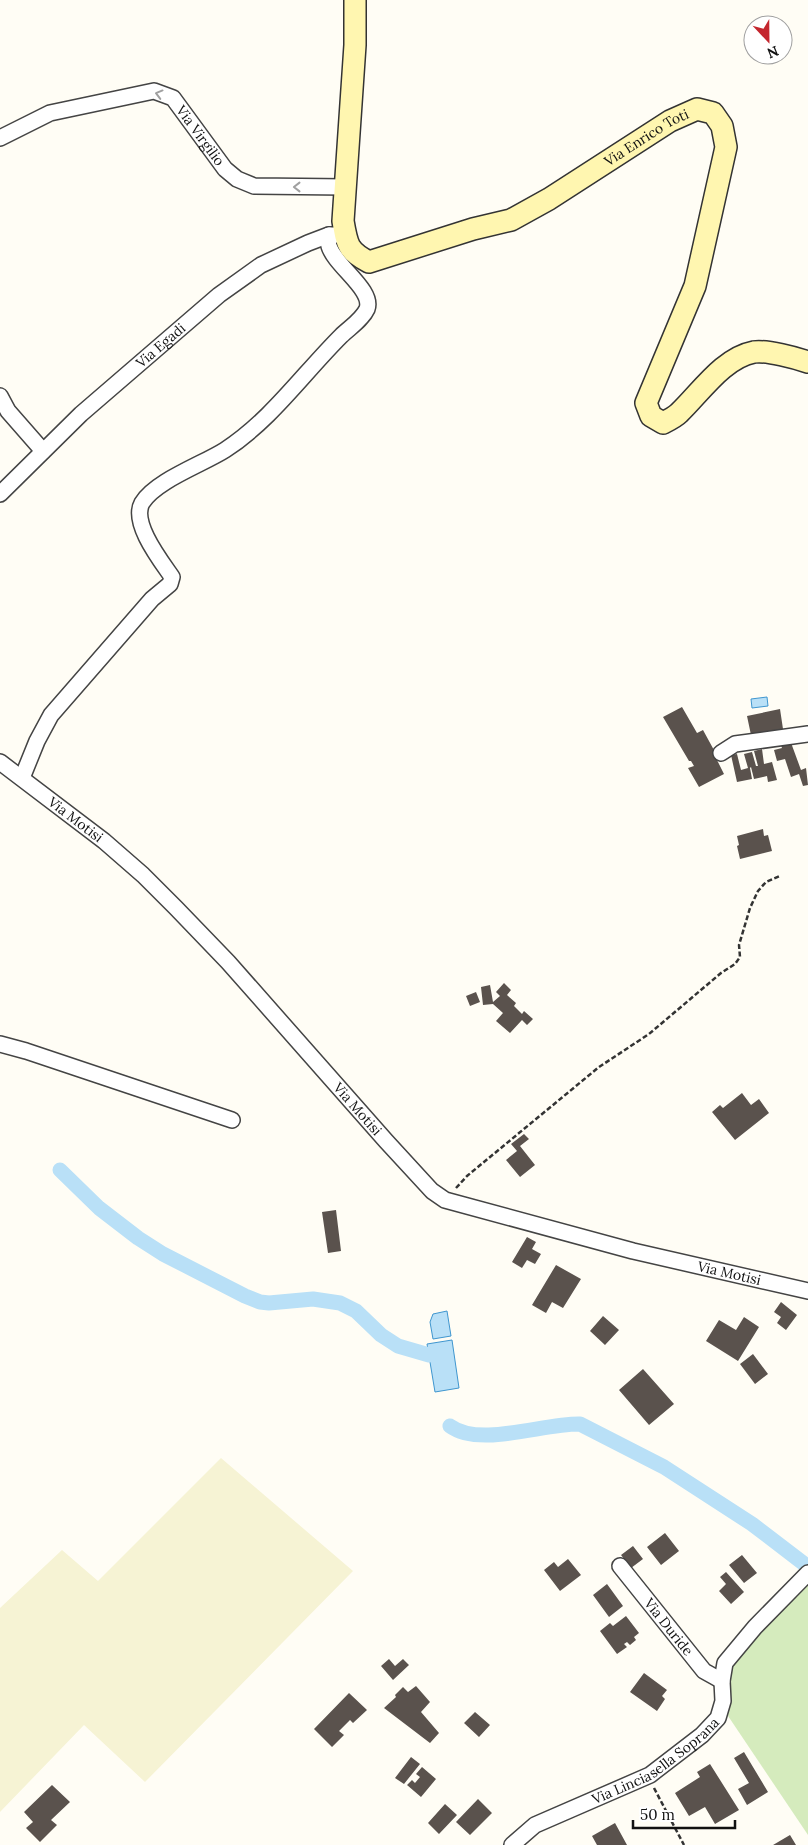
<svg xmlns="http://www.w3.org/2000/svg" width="808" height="1845" viewBox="0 0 808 1845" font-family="Lora,serif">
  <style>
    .farmland { fill: #f6f3d4 }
    .green { fill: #d5ebbd }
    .water { fill: #b9e0f7; stroke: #3f96cf }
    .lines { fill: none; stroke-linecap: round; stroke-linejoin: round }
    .canal { stroke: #b9e0f7; stroke-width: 15 }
    .building { fill: #5a524d }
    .street-casing { stroke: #444; stroke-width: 18 }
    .secondary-casing { stroke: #333; stroke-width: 24 }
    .path { stroke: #333; stroke-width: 2.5; stroke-dasharray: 5 2.5; stroke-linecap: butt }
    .street { stroke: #fff; stroke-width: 15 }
    .secondary { stroke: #fff6b0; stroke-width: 21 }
    .oneway { stroke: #a0a0a0 }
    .labels { text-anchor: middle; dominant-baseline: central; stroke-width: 5; stroke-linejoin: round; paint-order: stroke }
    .street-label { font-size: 14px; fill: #111; stroke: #fff }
  </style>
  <rect width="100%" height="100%" fill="#fffdf5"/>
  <!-- farmland -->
  <path class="farmland" d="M221,1458l132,113 -208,211 -61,-57 -84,87v-204l62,-58 36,31z"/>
  <!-- green -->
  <path class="green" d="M808,1574v261l-86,-128 3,-44z"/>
  <!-- water -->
  <path class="water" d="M767,697l1,9 -16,2 -1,-9z
    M447,1311l4,25 -18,3 -3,-17 3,-8z
    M452,1340l7,48 -24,4 -8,-48z"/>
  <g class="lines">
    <!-- canal -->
    <path class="canal" d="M60,1170l39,38 39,30 25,16 82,42 15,6 9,1 44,-4 27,4 16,8 25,24 17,11 31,9
      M450,1426c30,22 94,-3 130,-2l84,43 88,57 51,39"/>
  </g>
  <!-- building -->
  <path class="building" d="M682,707l15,26 6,-3 12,22 -1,2 10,20 -25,13 -11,-19 6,-2 -3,-5h-2l-26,-44z
    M780,709l3,20 -32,6 -4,-19z
    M790,740l11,30 5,-2 2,17 -5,1 -4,-12 -8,3 -6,-18 -8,2 -3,-11 8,-2 -2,-5z
    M762,749l2,15 8,-2 5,18 -9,2 -1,-6 -13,3 -3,-12 -1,1 2,11 -15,3 -6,-27 6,-1 4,16 7,-2 -4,-14 8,-2 4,14h2l-4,-15z
    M763,829l1,7 4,-1 4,16 -32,8 -3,-13 2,-1 -2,-9z
    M504,983l7,7 -4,5 9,8 -2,3 8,8 2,-3 9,8 -6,6 -5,-5 -12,13 -14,-12 7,-8 -10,-9 -10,1 -2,-18 9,-2 3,17 7,-6 -4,-4z
    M476,992l4,10 -10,4 -4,-10z
    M742,1093l9,12 8,-6 10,14 -34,27 -23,-28 8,-7 3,3z
    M524,1134l5,5 -9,7 15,19 -15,12 -14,-17 11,-9 -6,-7z
    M336,1210l5,41 -13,2 -6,-41z
    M527,1237l9,5 -4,7 9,5 -6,10 -8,-4 -5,8 -10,-6z
    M556,1265l25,14 -18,29 -11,-6 -6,11 -14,-8z
    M781,1302l16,13 -11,15 -9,-7 4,-6 -7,-5z
    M603,1316l16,14 -14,15 -15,-14z
    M744,1317l15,10 -21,34 -32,-20 13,-21 17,10z
    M753,1354l15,20 -13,10 -15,-20z
    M643,1369l31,35 -25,21 -30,-35z
    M665,1533l14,18 -18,14 -14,-18z
    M633,1546l10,13 -12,9 -10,-13z
    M742,1555l15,18 -13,10 -15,-18z
    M568,1559l13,16 -21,16 -16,-21 10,-8 4,5z
    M726,1572l18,20 -13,12 -12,-13 7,-7 -6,-7z
    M607,1584l16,22 -14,11 -16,-22z
    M626,1616l13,17 -5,4 2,3 -6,5 -3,-3 -3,2 3,3 -10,7 -17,-23 10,-8 3,3z
    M389,1659l6,7 8,-7 6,6 -16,15 -12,-14z
    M644,1673l23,17 -5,6 3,3 -8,12 -27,-19z
    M416,1686l14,16 -9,10 18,21 -9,10 -46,-35 12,-11 -1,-2 8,-8 5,5z
    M349,1693l18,17 -14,13 -3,-3 -11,11 5,4 -12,12 -18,-18z
    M475,1712l15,13 -11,12 -15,-14z
    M744,1752l24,40 -21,13 -9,-16 11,-6 -15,-25z
    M411,1757l9,7 -16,20 -9,-6z
    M710,1764l29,46 -24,14 -10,-17 -16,9 -14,-23 25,-16 -3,-5z
    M422,1767l14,12 -15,18 -14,-12 5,-5 3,3 5,-6 -4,-3z
    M52,1785l18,17 -19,18 6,5 -17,17 -14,-14 7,-6 -9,-10z
    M478,1799l14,14 -22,22 -14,-13z
    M445,1804l12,11 -18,19 -11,-11z
    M615,1823l12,22h-30l-5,-9z
    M790,1835l6,10h-23z"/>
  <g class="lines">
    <defs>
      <g id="street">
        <path id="s1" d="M0,138l50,-25 104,-22 19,7 52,71 12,10 17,7 92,1"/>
        <path d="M0,396l8,15 35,40"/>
        <path id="s2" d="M0,494l81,-80 138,-119 42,-30 47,-22 21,-8h10"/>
        <path d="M721,753l14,-9 73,-10"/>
        <path id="s3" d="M0,762l104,79 39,34 33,33 52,54 158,179 46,50 13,9 188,51 175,40"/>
        <path d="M22,778l15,-37 14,-26 101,-116 18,-15 2,-7c-11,-16 -41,-54 -30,-74 13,-22 61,-39 83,-53 46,-30 77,-75 116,-114 8,-8 21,-16 26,-27 7,-19 -32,-43 -38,-63 -1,-3 0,-8 0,-11"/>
        <path d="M0,1044l26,7 206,69"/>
        <path id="s4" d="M620,1566l84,105 18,10"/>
        <path id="s5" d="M512,1845l23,-20 115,-50 52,-40 16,-17 5,-17 -1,-20 3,-18 30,-36 53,-54"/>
      </g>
      <g id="secondary">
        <path id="s6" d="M355,0v45l-12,176c4,24 5,30 26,41l104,-33 38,-9 38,-21 121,-78 27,-12 16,4 9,13 4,21 -31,139 -49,117 5,13 12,7c6,-3 12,-6 16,-10 22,-21 44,-55 75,-61 13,-2 42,6 54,10"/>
      </g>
    </defs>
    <!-- street casing -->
    <use href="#street" class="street-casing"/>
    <!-- secondary casing -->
    <use href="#secondary" class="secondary-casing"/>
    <!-- path -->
    <path class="path" d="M456,1188l11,-12 132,-109 50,-33 72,-61 14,-9 5,-7 -1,-12 11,-37 8,-17 8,-9 14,-6
      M654,1788l30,57"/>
    <!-- street -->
    <use href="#street" class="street"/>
    <!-- secondary -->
    <use href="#secondary" class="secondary"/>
  </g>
  <!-- one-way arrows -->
  <defs><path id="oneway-chevron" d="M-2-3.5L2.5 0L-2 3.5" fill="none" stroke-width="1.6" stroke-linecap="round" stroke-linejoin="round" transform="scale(1.25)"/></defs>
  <g class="oneway">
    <use href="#oneway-chevron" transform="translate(159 94) rotate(-165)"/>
    <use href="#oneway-chevron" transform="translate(297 187) rotate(180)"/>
  </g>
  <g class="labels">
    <!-- street labels -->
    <g class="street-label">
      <text stroke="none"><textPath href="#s1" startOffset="229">Via Virgilio</textPath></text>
      <text stroke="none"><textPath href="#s6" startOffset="580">Via Enrico Toti</textPath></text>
      <text stroke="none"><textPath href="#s2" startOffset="219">Via Egadi</textPath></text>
      <text stroke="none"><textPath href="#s3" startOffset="95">Via Motisi</textPath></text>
      <text stroke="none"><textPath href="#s3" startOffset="500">Via Motisi</textPath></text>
      <text stroke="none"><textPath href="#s3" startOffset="920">Via Motisi</textPath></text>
      <text stroke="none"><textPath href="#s4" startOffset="78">Via Duride</textPath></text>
      <text stroke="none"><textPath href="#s5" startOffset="168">Via Linciasella Soprana</textPath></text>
    </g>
  </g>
  <!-- north arrow -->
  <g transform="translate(768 40) rotate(158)"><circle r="24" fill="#ffffff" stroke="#a0a0a0"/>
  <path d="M0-4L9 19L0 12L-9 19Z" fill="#c4262e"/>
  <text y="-8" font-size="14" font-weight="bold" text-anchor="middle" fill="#111111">N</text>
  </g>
  <!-- scale -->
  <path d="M633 1820v8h102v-8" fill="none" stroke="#111111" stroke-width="2.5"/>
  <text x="640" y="1820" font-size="15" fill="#111111" stroke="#ffffff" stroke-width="4" paint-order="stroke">50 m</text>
</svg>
